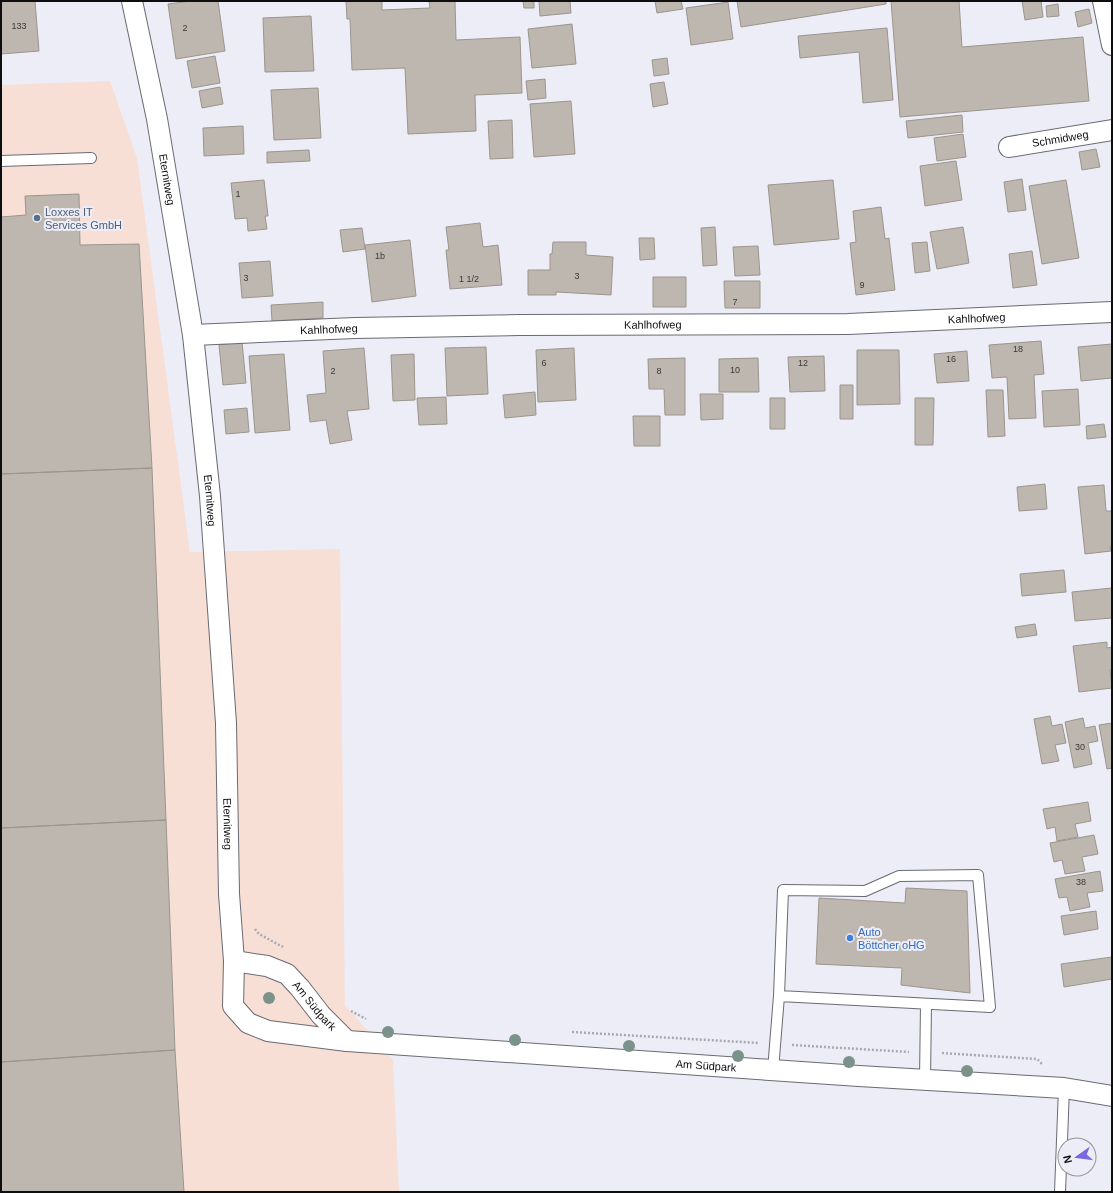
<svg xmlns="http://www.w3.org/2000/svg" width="1113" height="1193" viewBox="0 0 1113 1193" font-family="Arial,sans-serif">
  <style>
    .industrial { fill: #f7dfd5 }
    .building { fill: #bdb7af; stroke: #9b958e }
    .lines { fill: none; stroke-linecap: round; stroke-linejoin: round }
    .service-casing { stroke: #6a6a73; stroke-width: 12 }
    .minor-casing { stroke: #6a6a73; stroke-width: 22 }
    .path { stroke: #a9a9b0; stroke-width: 2.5; stroke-dasharray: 2 2; stroke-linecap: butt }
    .service { stroke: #fff; stroke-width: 10 }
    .minor { stroke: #fff; stroke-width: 20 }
    .tree { fill: #7a928a }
    .service-dot { fill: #5c6f8a; stroke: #ededf7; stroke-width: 1.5 }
    .shop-dot { fill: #3f7fe0; stroke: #ededf7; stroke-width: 1.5 }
    .labels { text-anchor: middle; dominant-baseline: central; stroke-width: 4; stroke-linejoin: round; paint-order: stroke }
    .number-label { font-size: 9px; fill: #3a3838 }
    .street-label { font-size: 11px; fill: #0e0e11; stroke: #ededf7 }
    .service-label { font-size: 11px; fill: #4e5e75; stroke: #ededf7; text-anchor: start }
    .shop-label { font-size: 11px; fill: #366cbe; stroke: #ededf7; text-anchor: start }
  </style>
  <rect width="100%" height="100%" fill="#ededf7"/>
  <!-- industrial -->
  <path class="industrial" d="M110,81l27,77 53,394 150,-3 5,456 48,55 6,132h-398v-1107z"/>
  <!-- building -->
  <path class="building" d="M1,1h34l4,50 -38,3z
    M191,1h27l7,50 -49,8 -8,-55z
    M346,1h36v9l48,-2 -1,-7h26l1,39 64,-3 2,56 -47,2 1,36 -68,3 -3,-66 -53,2 -2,-51h-3z
    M523,1h11v7h-10z
    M539,1h31l1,12 -31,3z
    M655,1h26l2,8 -26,4z
    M737,1h149v3l-145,23z
    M891,1h68l3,46 121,-10 6,64 -189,16z
    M1022,1h19l2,16 -18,3z
    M728,2l5,37 -42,6 -5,-37z
    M1058,4l1,12 -12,1 -1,-11z
    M1089,9l3,14 -14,4 -3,-15z
    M311,16l3,55 -49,1 -2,-54z
    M572,24l4,40 -44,4 -4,-39z
    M887,28l6,72 -30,3 -4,-51 -59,6 -2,-22z
    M215,56l5,27 -28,5 -5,-27z
    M667,58l2,16 -15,2 -2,-16z
    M545,79l1,19 -18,2 -2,-19z
    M664,82l4,22 -15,3 -3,-23z
    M220,87l3,17 -21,4 -3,-17z
    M318,88l3,50 -47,2 -3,-50z
    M571,101l4,53 -41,3 -4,-53z
    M962,115l1,17 -55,6 -2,-17z
    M512,120l1,38 -23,1 -2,-38z
    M243,126l1,28 -40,2 -1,-28z
    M963,134l3,23 -29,4 -3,-23z
    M1096,149l4,18 -18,3 -3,-18z
    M309,150l1,11 -43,2v-11z
    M956,161l6,39 -37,6 -5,-40z
    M1022,179l4,31 -18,2 -4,-30z
    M264,180l4,36h-3l2,13 -19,2 -1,-13 -12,1 -4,-36z
    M833,180l6,59 -65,6 -6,-60z
    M1066,180l13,78 -37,6 -13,-78z
    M79,194l1,51 59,-1 13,224 -151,6v-257l25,-2 -1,-19z
    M881,207l4,32 4,-1 6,52 -39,5 -6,-52 6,-1 -3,-31z
    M480,223l3,24 15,-2 4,40 -52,4 -4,-39h3l-3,-23z
    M715,227l2,38 -14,1 -2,-38z
    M963,227l6,36 -32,6 -7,-37z
    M362,228l3,21 -22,3 -3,-22z
    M639,238h15l1,21 -15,1z
    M410,240l6,56 -44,6 -7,-57z
    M553,242h33v13l27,2 -2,38 -55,-3v3h-28v-25h22v-16h2z
    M927,242l3,29 -15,2 -3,-30z
    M758,246l2,29 -25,1 -2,-29z
    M1032,251l5,34 -24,3 -4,-34z
    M270,261l3,35 -31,2 -3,-35z
    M653,277h33v30h-33z
    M724,281h36v27h-35z
    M323,302v16l-51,3 -1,-16z
    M1041,341l3,33 -10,1 2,43 -27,1 -2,-42 -15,1 -3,-33z
    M242,342l4,41 -23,2 -4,-40z
    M1112,344v34l-31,3 -3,-34z
    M486,347l2,47 -41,2 -2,-48z
    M364,348l5,61 -22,2 5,29 -22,4 -4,-24 -16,2 -3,-27 19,-2 -3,-42z
    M574,348l2,52 -38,2 -2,-52z
    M857,350h42l1,54 -43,1z
    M967,351l2,30 -32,2 -3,-29z
    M284,354l6,76 -35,3 -6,-77z
    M414,354l1,46 -22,1 -2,-46z
    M824,356l1,35 -35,1 -2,-35z
    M685,358v57h-20l-1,-26h-15l-1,-30z
    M758,358l1,34h-40v-33z
    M840,385h13v34h-13z
    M1078,389l2,36 -36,2 -2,-36z
    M986,390h17l2,46 -17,1z
    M535,392l1,23 -31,3 -2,-23z
    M700,394h23v25l-22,1z
    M446,397l1,27 -28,1 -2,-27z
    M770,398h15v31h-15z
    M915,398h19l-1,47h-18z
    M247,408l2,24 -23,2 -2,-24z
    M633,416h27v30h-26z
    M1104,424l2,13 -19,2 -1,-13z
    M152,468l14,352 -165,8v-354z
    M1045,484l2,25 -28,2 -2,-24z
    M1104,485l2,26h6v36h-2l1,4 -26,3 -7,-67z
    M1064,570l2,22 -44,4 -2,-22z
    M1112,588v30l-37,3 -3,-29z
    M1035,624l2,11 -20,3 -2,-11z
    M1107,642v6l5,-1v23h-2l2,18 -33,4 -6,-46z
    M1050,716l2,10 10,-2 4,19 -11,2 4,16 -17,3 -8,-45z
    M1083,718l2,10 10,-2 3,15 -10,2 4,21 -18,4 -9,-46z
    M1112,723v45l-5,1 -8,-44z
    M1088,802l3,19 -16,3 3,13 -21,4 -2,-14 -8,2 -4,-20z
    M166,820l9,230 -174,12v-234z
    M1094,835l4,19 -16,3 3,14 -20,3 -3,-14 -8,2 -4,-19z
    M1100,871l3,20 -16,2 3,14 -20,4 -3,-14 -8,1 -4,-19z
    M906,888l61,3 3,102 -69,-8 1,-17 -86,-4 3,-66 86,5z
    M1096,911l2,18 -34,6 -3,-19z
    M1112,957v22l-48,8 -3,-23z
    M175,1050l9,142h-183v-130z"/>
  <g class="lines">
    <defs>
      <path id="service" d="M1,161l90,-3
        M773,1070l6,-74 211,11 -12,-132 -79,1 -34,15 -82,-1 -4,106
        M925,1080l1,-76
        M1060,1192l4,-104"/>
      <g id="minor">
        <path id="s1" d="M132,1l25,118 36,216 17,161 16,227 3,171 5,67 -1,45 15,17 20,8 79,10 512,35 205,12 48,8"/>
        <path d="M1103,1l9,44"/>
        <path id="s2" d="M1009,147l103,-17"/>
        <path id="s3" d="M193,335l162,-7 164,-3 329,-1 264,-12"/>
        <path id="s4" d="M234,961l33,5 20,8 13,14 21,27 26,26"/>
      </g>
    </defs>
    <!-- service casing -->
    <use href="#service" class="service-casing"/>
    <!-- minor casing -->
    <use href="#minor" class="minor-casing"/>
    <!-- path -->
    <path class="path" d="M255,929l4,5 24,13
      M351,1011l15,8
      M572,1032l187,11
      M792,1045l117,7
      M942,1053l95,6 5,5"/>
    <!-- service -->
    <use href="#service" class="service"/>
    <!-- minor -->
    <use href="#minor" class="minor"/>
  </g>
  <!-- trees -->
  <g class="tree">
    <circle cx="269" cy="998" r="6"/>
    <circle cx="388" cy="1032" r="6"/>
    <circle cx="515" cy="1040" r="6"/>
    <circle cx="629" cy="1046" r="6"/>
    <circle cx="738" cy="1056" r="6"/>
    <circle cx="849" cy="1062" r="6"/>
    <circle cx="967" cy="1071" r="6"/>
  </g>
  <!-- markers -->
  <circle class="service-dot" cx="37" cy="218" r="4"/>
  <circle class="shop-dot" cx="850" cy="938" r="4"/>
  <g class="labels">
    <!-- number labels -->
    <g class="number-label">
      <text x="19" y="26">133</text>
      <text x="185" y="28">2</text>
      <text x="238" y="194">1</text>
      <text x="380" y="256">1b</text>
      <text x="577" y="276">3</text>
      <text x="246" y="278">3</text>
      <text x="469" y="279">1 1/2</text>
      <text x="862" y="285">9</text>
      <text x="735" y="302">7</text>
      <text x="1018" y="349">18</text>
      <text x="951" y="359">16</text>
      <text x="544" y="363">6</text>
      <text x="803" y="363">12</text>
      <text x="735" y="370">10</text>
      <text x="333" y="371">2</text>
      <text x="659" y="371">8</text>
      <text x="1080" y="747">30</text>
      <text x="1081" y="882">38</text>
    </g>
    <!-- street labels -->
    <g class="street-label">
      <text stroke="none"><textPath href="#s2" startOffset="52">Schmidweg</textPath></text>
      <text stroke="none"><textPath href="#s1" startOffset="182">Eternitweg</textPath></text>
      <text stroke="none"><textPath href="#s3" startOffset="784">Kahlhofweg</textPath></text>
      <text stroke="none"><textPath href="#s3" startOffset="460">Kahlhofweg</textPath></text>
      <text stroke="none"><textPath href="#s3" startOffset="136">Kahlhofweg</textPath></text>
      <text stroke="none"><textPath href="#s1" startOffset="506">Eternitweg</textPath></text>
      <text stroke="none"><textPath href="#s1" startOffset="830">Eternitweg</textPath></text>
      <text stroke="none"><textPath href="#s4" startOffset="97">Am Südpark</textPath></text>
      <text stroke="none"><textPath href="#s1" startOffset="1496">Am Südpark</textPath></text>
    </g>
    <!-- service labels -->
    <g class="service-label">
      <text x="45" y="212">Loxxes IT<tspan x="45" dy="13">Services GmbH</tspan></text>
    </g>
    <!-- shop labels -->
    <g class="shop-label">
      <text x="858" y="932">Auto<tspan x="858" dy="13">Böttcher oHG</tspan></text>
    </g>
  </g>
  <!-- border -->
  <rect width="1113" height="1193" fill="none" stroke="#0e0e11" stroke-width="4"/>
  <!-- north arrow -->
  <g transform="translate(1077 1157) rotate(256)"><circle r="19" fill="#ededf7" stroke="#94949b"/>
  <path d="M0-3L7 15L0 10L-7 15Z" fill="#7a67e2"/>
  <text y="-6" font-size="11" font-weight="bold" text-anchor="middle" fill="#0e0e11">N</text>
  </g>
</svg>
